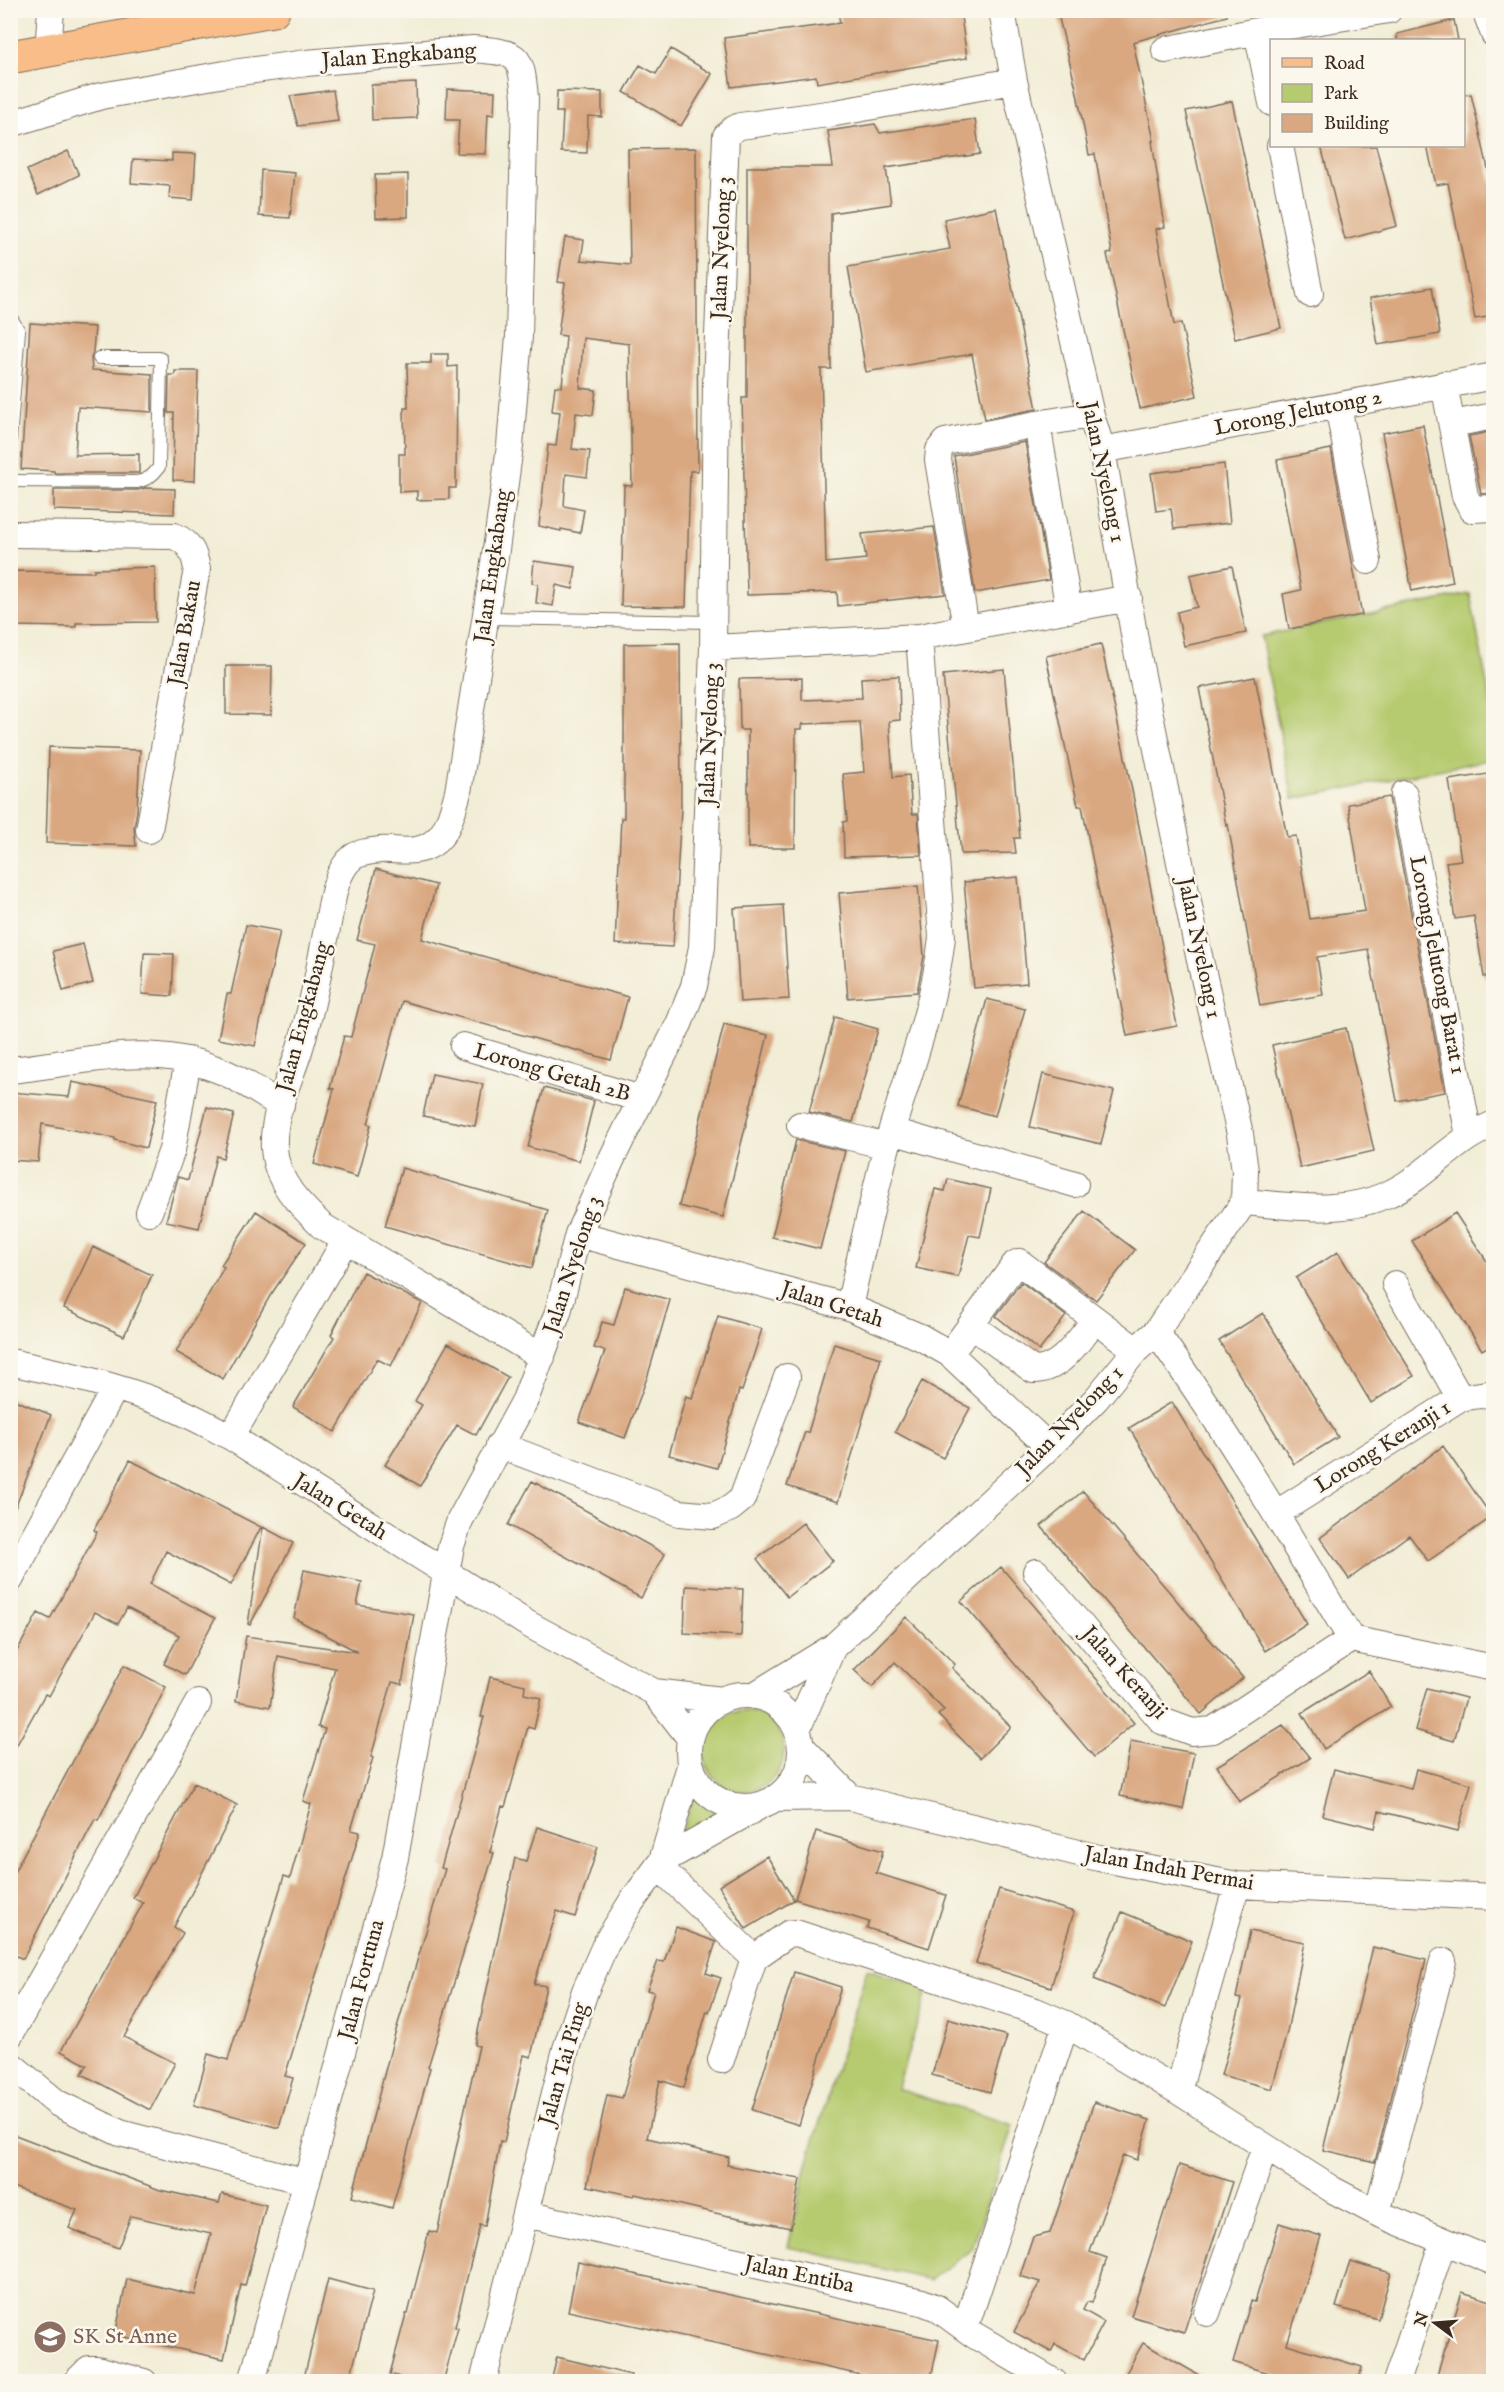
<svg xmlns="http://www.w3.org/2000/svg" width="1504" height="2392" viewBox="0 0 1504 2392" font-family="'IM FELL English',serif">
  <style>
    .green { fill: #b6cb6f; stroke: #787a46; stroke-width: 1.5 }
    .building { fill: #d9a780 }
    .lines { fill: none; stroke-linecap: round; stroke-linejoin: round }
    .service-casing { stroke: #7b6e5e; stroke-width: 14 }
    .minor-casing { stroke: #7b6e5e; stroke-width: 28 }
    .primary-casing { stroke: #7b6e5e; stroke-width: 35 }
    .service { stroke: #fff; stroke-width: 12 }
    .minor { stroke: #fff; stroke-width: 26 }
    .primary { stroke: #f9bd89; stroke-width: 33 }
    .labels { text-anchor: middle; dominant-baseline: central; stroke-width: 5; stroke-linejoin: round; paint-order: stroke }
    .street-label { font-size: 22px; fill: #3b2a1e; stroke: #fbf7ec }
    .education-label { font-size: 22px; fill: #785e54; stroke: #fbf7ec; text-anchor: start }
  </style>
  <rect width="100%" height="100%" fill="#fbf7ec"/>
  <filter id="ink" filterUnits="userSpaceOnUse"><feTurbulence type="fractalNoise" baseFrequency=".0167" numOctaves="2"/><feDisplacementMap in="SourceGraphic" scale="12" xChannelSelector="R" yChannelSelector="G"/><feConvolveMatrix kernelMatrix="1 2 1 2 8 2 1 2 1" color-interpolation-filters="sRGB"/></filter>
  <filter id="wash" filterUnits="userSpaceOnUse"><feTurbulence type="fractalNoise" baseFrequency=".008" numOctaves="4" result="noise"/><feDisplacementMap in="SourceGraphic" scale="24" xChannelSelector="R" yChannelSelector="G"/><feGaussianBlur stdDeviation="1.35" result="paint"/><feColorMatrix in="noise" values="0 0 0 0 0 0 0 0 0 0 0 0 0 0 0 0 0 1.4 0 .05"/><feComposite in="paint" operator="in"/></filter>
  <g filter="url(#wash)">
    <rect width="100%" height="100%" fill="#f2edd6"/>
    <!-- green -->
    <path class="green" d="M1470,594l23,122v43l-200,40 -32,-163z
      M704 1751a40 40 0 1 1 80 0a40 40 0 1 1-80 0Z
      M694,1795l25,16 -41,31z
      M867,1969l61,19 -31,101 116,36 -41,124 -42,31 -142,-33 20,-87z"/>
    <g id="blocks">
      <!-- building -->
      <path class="building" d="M960,10l7,48 -150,25 -1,-7 -85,11 -7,-49 116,-15 -2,-12z
        M1057,10h169l1,6 -94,26 21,99h-2l13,86 -9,2 18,96 7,-2 16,73 -57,13 -33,-155 5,-1 -17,-99 -6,1 -13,-67z
        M1454,20l4,20h-61v-6z
        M671,49l41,25 -31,52 -57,-34 16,-27 16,9z
        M416,83l1,35 -45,2 -1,-35z
        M447,89l48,2 -1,24 -6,-1 -2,40 -29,-1 2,-33h-13z
        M333,90l5,31 -40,5 -8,-30z
        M557,91l45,1v25l-14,-1 -1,37 -26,-1 2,-40h-7z
        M1471,94l23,101v121l-19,3 -27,-136 -12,2 -9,-39h37v-51z
        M1232,101l49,227 -46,11 -49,-228z
        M975,119l5,35 -94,14 5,36 -60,9v156h-10l5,194 40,-4 -4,-25 72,-7 11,67 -107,12 -1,-14 -90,3 -5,-197h5v-231h86l-5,-36 47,-7 5,9z
        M1321,146h55l21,80 -52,14z
        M696,148l2,323h-8l-4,136 -65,-1 3,-121 8,1 -3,-142 -46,-6 -3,50 16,2 -3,25 -17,-2 -4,36 18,2 -3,26 -21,-3 -2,32 20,4 -4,23 -19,-4v2l-22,-5 9,-81 8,1 4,-34 -8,-1 3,-25 7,1 4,-51 -8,-1 7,-52 -7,-1 7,-45 19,3 -3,20 49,5 -2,-116z
        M68,151l11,24 -41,20 -11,-25z
        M172,153l24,1 -3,46 -24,-2 1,-12 -39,-3 2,-24 39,2z
        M261,170l34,3 -5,45 -31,-2z
        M408,174v43l-32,1 -1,-43z
        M996,208l41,201 -52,10 -13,-65 -106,18 -18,-105 102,-18 -6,-30z
        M1432,287l8,47 -62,11 -8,-47z
        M30,323l65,4 -2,25 -2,5 1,13 60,4v38l-74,-5 -3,48 64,-1v19h-85v-2l-33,-2z
        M431,354h17v13l9,-1 -1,122h-7v11l-32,1v-9l-18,1v-38h6l-1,-46h4l-1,-45h24z
        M175,371h23l-3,110 -22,-1 1,-67h-6l1,-38h6z
        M1423,425l30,157 -41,9 -30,-158z
        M1494,431v62l-13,1 -12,-58z
        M1025,442l24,138 -74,13 -21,-137z
        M1331,449l31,166 -73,14 -6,-35 18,-4 -24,-130z
        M1224,464l6,59 -56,6 -3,-20 -15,2 -5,-38z
        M145,488l30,1 -1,25 -120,-4v-20h83z
        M534,561l42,6 -3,22 -17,-4 -3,21 -17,-3 2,-19 -6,-1z
        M1232,566l14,67 -62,13 -7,-34 20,-5 -7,-32z
        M155,567l1,55 -80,1v4l-66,-1v-55l84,1v-3z
        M680,643l1,166 -8,138 -58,-3 6,-126h3v-174z
        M1101,644l32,151 44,231 -50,10 -45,-230h-4l-32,-150z
        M226,666h46l-1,49 -45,-1z
        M1004,669l16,169h-6l2,15 -55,1 -18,-179z
        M899,676l1,44 -11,1 4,56 16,-2 3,39h6l3,41 -77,2 -1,-35 4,-1 -4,-47 21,-2 -4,-50 -58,2v5h-6l-1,119h-47v-118h-8l-1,-51 63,-1v22l60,-2 -1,-20z
        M1255,677l32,160 9,-1 14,83 55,-8 -17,-107 41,-7 56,295 -48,9 -29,-152 -51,8 6,38 -63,11 -32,-182 -2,1 -27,-137z
        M49,747l91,3 -3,61 -3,17 2,18 -90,-3z
        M1488,774l6,37v165l-10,1 -10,-61 -19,3 -9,-57 15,-2 -12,-80z
        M376,869l60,16 -14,54 206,58 -17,63 -209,-59 -34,123 3,1 -14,52 -43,-13 20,-75 -4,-1 14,-52 7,1 24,-93 -18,-4z
        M1018,877l9,106 -53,5 -10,-106z
        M918,886l6,70 -7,36 -69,6 -9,-105z
        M783,905l6,94 -49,3 -6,-94z
        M246,925l34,6 -25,115 -37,-7 9,-45h4z
        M83,944l10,39 -30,8 -10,-40z
        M144,953l30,1 -2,42 -30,-2z
        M987,999l38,10 -30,107 -37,-10z
        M835,1017l43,12 -25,93 -44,-10z
        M724,1024l44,11 -45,182 -44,-11z
        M1346,1028l28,123 -74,17 -28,-123z
        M432,1074l51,10 -8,42 -52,-10z
        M1043,1074l71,17 -13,53 -71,-17z
        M72,1082l85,18 -11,48 -31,-8v-2l-73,-14 -4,38 -28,-2v-68l59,5z
        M544,1088l50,13 -15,60 -51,-14z
        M207,1107l27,7 -11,44 -7,-2 -17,72 -33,-7 12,-44 10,3z
        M796,1140l49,11 -25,98 -48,-12z
        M402,1168l146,42 -16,58 -147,-42z
        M948,1179l43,10 -11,48 -11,-2 -11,42 -42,-9 19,-79 10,2z
        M256,1211l50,32 -36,53 -47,83 -47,-27 48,-85 -3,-2z
        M1084,1211l51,39 -39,50 -52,-38z
        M1455,1213l39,59v71l-12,7 -70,-109z
        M93,1247l59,28 -28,61 -60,-28z
        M1338,1252l76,124 -43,27 -75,-125z
        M363,1272l59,31 -31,63 -14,-7 -42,73 -42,-25 41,-70 -3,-2z
        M1021,1282l45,34 -27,35 -43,-35z
        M625,1287l45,13 -22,75 -23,63 -46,-16 26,-71 -11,-3 8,-26 12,3z
        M1263,1313l75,124 -44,27 -75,-123z
        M718,1316l44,13 -20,62 -3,-1 -22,78 -48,-13 17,-59 6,2z
        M448,1343l60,34 -32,58 -19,-10 -37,61 -35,-21 37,-60 -7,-4z
        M834,1344l47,14 -43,144 -51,-16 18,-54 3,1z
        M922,1381l48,27 -27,50 -48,-26z
        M10,1398l41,17 -39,101h-2z
        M1172,1402l135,222 -42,27 -136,-223z
        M1443,1446l49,71 -64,44 -19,-26 -60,44 -29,-41z
        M130,1460l131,67 -30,58 -65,-34 -16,33 65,34 -30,57 -21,-11 15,-29 -52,-27 -9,16 -23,-12 -46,84 -4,-2 -35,63v-93l28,-51 12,6 47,-87 -3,-2z
        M532,1481l133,73 -24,44 -133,-73z
        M1083,1491l160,187 -42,36 -160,-188z
        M803,1523l30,38 -46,36 -30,-38z
        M263,1527l30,16 -43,82 -2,-1z
        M1001,1567l133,156 -40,34 -133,-156z
        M304,1570l58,12 -5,23 57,9 -12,70 -10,-2 -21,75 2,1 -22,72 9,2 -75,244 8,2 -14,50 -85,-23 14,-51 20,6 56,-184 6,2 21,-74 -8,-3 22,-72 -7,-2 17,-59 -57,-12 -8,51 -34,-6 10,-65 112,16 -64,-34z
        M686,1586l57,3 -2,47 -57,-3z
        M906,1617l49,47 -3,4 59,59 -31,31 -42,-43 6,-5 -49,-48 -23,25 -18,-17z
        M124,1665l42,22 -68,133 -3,-1 -72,140 -13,-6v-73z
        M1369,1671l22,36 -67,42 -22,-36z
        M490,1677l35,8 -1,9 17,4 -7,31 -6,-2 -23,80 -3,-1 -12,46 4,1 -66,214 2,1 -38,140 -40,-11 42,-160 51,-168 -4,-1 43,-151h-3z
        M1427,1688l39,10 -12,43 -39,-11z
        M1283,1725l27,33 -71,44 -22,-36z
        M1131,1741l63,12 -11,56 -63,-13z
        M1334,1769l77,20 5,-20 55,15 -13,47 -79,-20 -4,17 -53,-13z
        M194,1783l43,22 -63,122 9,6 -59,104 51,26 -25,47 -68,-36 5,-9 -26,-14 82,-148 -10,-5z
        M537,1827l61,20 -23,70 -18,-6 -23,73 12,2 -15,71 -7,-2 -20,87 -4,-1 -15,85 -5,-1 -25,102 3,1 -15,54h-28l-25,-8 16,-60h2l21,-83 8,2 42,-187 -4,-1 40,-187 11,3z
        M816,1831l67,20 -7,22 70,22 -17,53 -62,-20 2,-6 -74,-23z
        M767,1856l27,44 -48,29 -27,-43z
        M999,1889l75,23 -23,75 -75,-24z
        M1122,1912l70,29 -27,67 -71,-29z
        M676,1927l40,15 -10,31 15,5 -12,34 -2,-1 -23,77 -24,-8 -13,58 82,19 -2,8 73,14 -9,49 -67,-13 -89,-21 -1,2 -47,-10 20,-91 15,3 32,-106 -7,-2 11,-29 6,1z
        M1250,1931l55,11 -18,90 -15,57 -51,-14 21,-76 -6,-1z
        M1373,1947l53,13 -51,202 -52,-12z
        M794,1972l47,15 -42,138 -47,-15z
        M948,2019l59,17 -17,56 -58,-17z
        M1094,2102l56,18 -13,40 -14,-5 -33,97 17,6 -15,45 -5,-1 -4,8 21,12 -20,38 -29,-16 -4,8 -37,-20 26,-50 -20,-6 13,-39 17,-4z
        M10,2133l150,57 59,13 3,-9 44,11 -21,81 -4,-1 -17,74 -109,-24 12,-56 68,16 16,-61 -80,-18 -13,32 -49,-20 8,-18 -67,-24z
        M1179,2165l53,17 -48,150 -53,-16z
        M1279,2223l42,13 -34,108 75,23 -4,15h-62l-63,-20 18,-61 4,1z
        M1350,2261l41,12 -13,46 -42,-12z
        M578,2262l361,78 -9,42h-37l-325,-71z
        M328,2279l45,12 -24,91h-46z
        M1462,2292l32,10v80h-59z
        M1143,2343l68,39h-90z
        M557,2357l74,18 -1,7h-79z"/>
    </g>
  </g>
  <g filter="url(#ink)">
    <use href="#blocks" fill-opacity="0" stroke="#7b6e5e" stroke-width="1.5"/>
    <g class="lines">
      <defs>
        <path id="service" d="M10,316l9,15 -9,109
          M10,481l127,1c10,-2 16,-6 22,-15l2,-108 -2,-1h-60
          M486,618l227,4"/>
        <path id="minor" d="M1485,10l9,24
          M1257,31l15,72
          M1165,50l92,-19 132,-21
          M48,51l3,-41
          M10,124l91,-28 124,-22 81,-11 167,-14c45,4 48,3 52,49l-6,238 -9,110 -15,111 -37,235c-7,25 -12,53 -42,58 -12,2 -25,-1 -36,0 -8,1 -20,2 -27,7 -18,14 -21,45 -25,66 -8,43 -16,86 -29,128 -10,31 -27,63 -25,97 2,34 25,56 48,78l220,131
          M1280,146l30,148
          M1444,384l21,112 7,13 22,-1
          M1338,406l30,155
          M1037,424l54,-9
          M1452,424l42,-8
          M1102,450l392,-74
          M10,534l164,2c16,7 20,16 23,33l-48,261
          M966,628l-28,-168 1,-10 6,-8 92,-18 32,186
          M713,648l206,-11 210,-39
          M1404,794l65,342
          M463,1046l178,53
          M10,1070c71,-7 137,-29 206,-1 23,8 44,24 65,36
          M800,1125l87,21
          M892,1131l183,53
          M1244,1202c48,4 96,13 142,-7 31,-13 55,-40 83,-58 8,-5 16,-9 25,-13
          M149,1212l23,-62 16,-90
          M578,1234l271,73 71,30 30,17 99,93
          M1395,1284l65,114
          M849,1307c12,-54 24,-108 38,-161 20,-70 47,-137 55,-209l-23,-300
          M972,1326l61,44c28,1 46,-31 62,-50
          M1156,1332c71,99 133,203 195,307l143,29
          M950,1354l65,-90 4,-2 117,88
          M10,1362c51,11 102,22 151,41 24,9 47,22 70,34l297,187 126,68 68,8
          M231,1437l114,-196
          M499,1445l180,68 34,3 18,-8 11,-9 45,-122
          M1277,1513l183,-115 34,-5
          M1036,1572l126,149 30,11 21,-2 138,-91
          M10,1580l105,-192
          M654,1692l36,46
          M689 1751a56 56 0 1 1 112 0a56 56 0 1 1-112 0Z
          M753,1696l80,-49
          M797,1730l36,-83 216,-200 47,-48 40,-49 20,-18 88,-130 1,-31 -5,-37 -41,-178 -62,-305 -35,-201 -11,-35 -77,-334 -12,-71
          M801,1746l49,51
          M775,1798l75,-1 249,61 138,27 257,12
          M662,1861l96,-54
          M658,1866l96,92
          M10,2035l188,-332
          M721,2060l33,-102 34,-24 8,-1 242,79 28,12 112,67 155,99 44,23 117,49
          M10,2064l47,39 63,30 187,49
          M1178,2091l59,-206
          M1377,2213l66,-252
          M525,2214l397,88 15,6 37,27 80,47
          M1207,2313l58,-166
          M965,2328l101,-304
          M76,2382l13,-13h8l47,13
          M252,2382l143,-524 56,-312 9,-26 65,-120 33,-88 20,-78 36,-80 65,-130 15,-38 8,-39 11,-299 3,-263 10,-249 6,-6 8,-4 95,-13 179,-32
          M483,2382l83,-333 19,-58 21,-48 26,-42 30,-40 28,-95
          M1396,2382l47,-140"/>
        <path id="primary" d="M10,57l263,-47"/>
      </defs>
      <!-- service casing -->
      <use href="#service" class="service-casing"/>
      <!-- minor casing -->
      <use href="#minor" class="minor-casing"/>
      <!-- primary casing -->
      <use href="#primary" class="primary-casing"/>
      <!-- service -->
      <use href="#service" class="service"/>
      <!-- minor -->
      <use href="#minor" class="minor"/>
      <!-- primary -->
      <use href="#primary" class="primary"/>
    </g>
  </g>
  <!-- icons -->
  <defs>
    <symbol id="school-disc" viewBox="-11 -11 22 22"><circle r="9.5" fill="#8d6e63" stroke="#fbf7ec"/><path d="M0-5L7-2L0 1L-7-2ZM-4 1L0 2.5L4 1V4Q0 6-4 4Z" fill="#fff"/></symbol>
  </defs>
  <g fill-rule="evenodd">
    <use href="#school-disc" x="31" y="2318" width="38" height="38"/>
  </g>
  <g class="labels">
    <!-- street labels -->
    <g class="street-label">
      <text transform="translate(399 56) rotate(-4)">Jalan Engkabang</text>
      <text transform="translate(722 248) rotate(-88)">Jalan Nyelong 3</text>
      <text transform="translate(1298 413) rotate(-11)">Lorong Jelutong 2</text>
      <text transform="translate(1103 472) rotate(78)">Jalan Nyelong 1</text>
      <text transform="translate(493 566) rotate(-82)">Jalan Engkabang</text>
      <text transform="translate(185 633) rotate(-80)">Jalan Bakau</text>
      <text transform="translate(710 734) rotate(-88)">Jalan Nyelong 3</text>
      <text transform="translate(1199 948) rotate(78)">Jalan Nyelong 1</text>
      <text transform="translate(1437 965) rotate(79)">Lorong Jelutong Barat 1</text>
      <text transform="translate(304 1017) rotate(-75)">Jalan Engkabang</text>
      <text transform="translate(552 1073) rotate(16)">Lorong Getah 2B</text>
      <text transform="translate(573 1265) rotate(-72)">Jalan Nyelong 3</text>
      <text transform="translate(832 1305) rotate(18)">Jalan Getah</text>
      <text transform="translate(1070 1421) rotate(-46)">Jalan Nyelong 1</text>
      <text transform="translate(1383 1447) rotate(-32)">Lorong Keranji 1</text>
      <text transform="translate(340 1507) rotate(32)">Jalan Getah</text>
      <text transform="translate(1124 1673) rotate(48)">Jalan Keranji</text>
      <text transform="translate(1169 1869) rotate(10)">Jalan Indah Permai</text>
      <text transform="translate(362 1980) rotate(-75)">Jalan Fortuna</text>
      <text transform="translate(564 2064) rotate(-74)">Jalan Tai Ping</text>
      <text transform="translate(799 2275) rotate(12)">Jalan Entiba</text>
    </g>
    <!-- education labels -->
    <g class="education-label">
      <text x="73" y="2337">SK St Anne</text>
    </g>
  </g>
  <!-- margin -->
  <rect width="1504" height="2392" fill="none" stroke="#fbf7ec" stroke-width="36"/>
  <!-- legend -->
  <rect x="1270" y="39" width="195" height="108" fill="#fbf7ec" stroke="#aea59a" stroke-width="1.5"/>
  <rect x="1282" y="58" width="30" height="9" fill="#f9bd89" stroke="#aea59a" stroke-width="1.5"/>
  <text x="1324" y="69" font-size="18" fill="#3b2a1e">Road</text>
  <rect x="1282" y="84" width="30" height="18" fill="#b6cb6f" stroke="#aea59a" stroke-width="1.5"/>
  <text x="1324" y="99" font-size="18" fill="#3b2a1e">Park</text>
  <rect x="1282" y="114" width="30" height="18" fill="#d9a780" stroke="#aea59a" stroke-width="1.5"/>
  <text x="1324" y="129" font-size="18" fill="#3b2a1e">Building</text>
  <!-- north arrow -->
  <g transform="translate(1435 2323) rotate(286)" stroke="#fbf7ec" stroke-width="4.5" paint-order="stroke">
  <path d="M0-4.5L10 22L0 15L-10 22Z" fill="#3b2a1e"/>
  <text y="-9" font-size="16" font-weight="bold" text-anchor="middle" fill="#3b2a1e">N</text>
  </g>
</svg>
